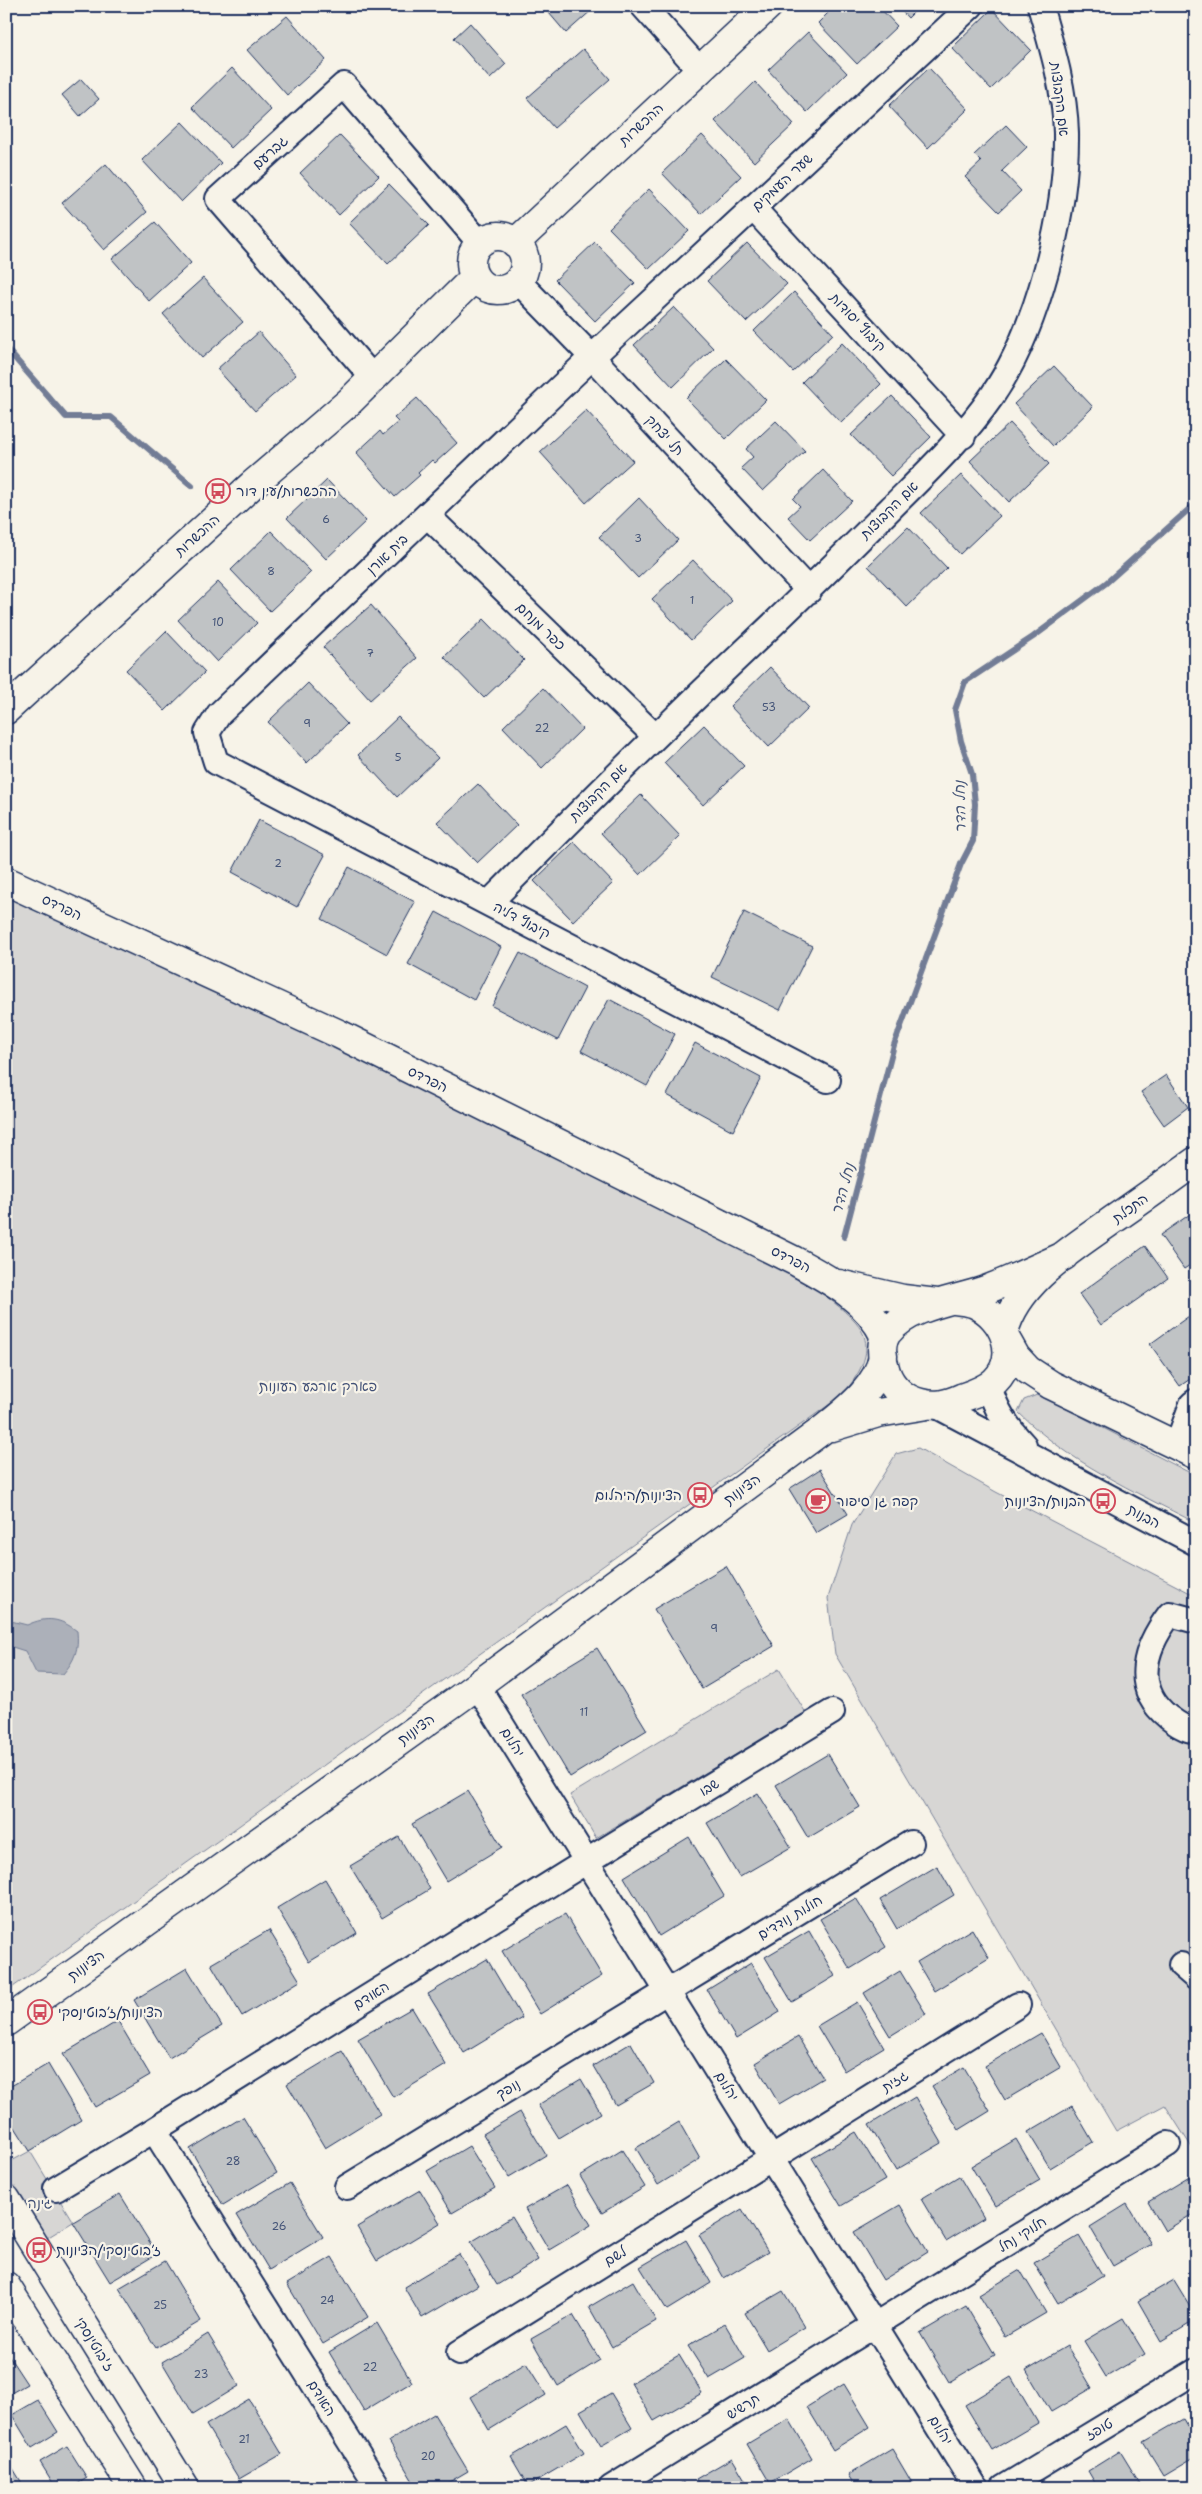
<svg xmlns="http://www.w3.org/2000/svg" width="1202" height="2494" viewBox="0 0 1202 2494" font-family="'Shantell Sans','Playpen Sans Hebrew',sans-serif">
  <style>
    .green { fill: #d7d6d4; stroke: #798299 }
    .water { fill: #acb0b9; stroke: #727c95 }
    .lines { fill: none; stroke-linecap: round; stroke-linejoin: round }
    .stream { stroke: #727c95; stroke-width: 6 }
    .building { fill: #c0c3c5; stroke: #1b2f5e }
    .street-casing { stroke: #1b2f5e; stroke-width: 28 }
    .secondary-casing { stroke: #1b2f5e; stroke-width: 31 }
    .street { stroke: #f7f3e8; stroke-width: 24 }
    .secondary { stroke: #f7f3e8; stroke-width: 28 }
    .labels { text-anchor: middle; dominant-baseline: central; stroke-width: 4.5; stroke-linejoin: round; paint-order: stroke }
    .number-label { font-size: 11px; fill: #445478 }
    .street-label { font-size: 14px; fill: #1b2f5e; stroke: #f7f3e8 }
    .poi-label { font-size: 14px; fill: #1b2f5e; stroke: #f7f3e8; text-anchor: start }
    .park-label { font-size: 14px; fill: #415076; stroke: #f7f3e8 }
    .water-label { font-size: 15px; font-style: italic; fill: #465679; stroke: #f7f3e8 }
  </style>
  <rect width="100%" height="100%" fill="#f7f3e8"/>
  <filter id="ink" filterUnits="userSpaceOnUse"><feTurbulence type="fractalNoise" baseFrequency=".02" numOctaves="2"/><feDisplacementMap in="SourceGraphic" scale="10" xChannelSelector="R" yChannelSelector="G"/><feConvolveMatrix kernelMatrix="1 2 1 2 8 2 1 2 1" color-interpolation-filters="sRGB"/></filter>
  <g filter="url(#ink)">
    <!-- green -->
    <path class="green" d="M6,885l787,387c18,14 58,40 68,58 5,7 6,18 4,26 -3,14 -13,26 -21,38l-838,598z
      M1037,1395l16,7 143,74v47c-62,-32 -128,-61 -178,-111l6,-12z
      M918,1448l78,44 200,104v558l-31,-49 -49,26 -281,-477 -7,-56 24,-73 44,-71z
      M779,1669l27,44 -210,125 -26,-43z
      M30,2151l43,71 -31,19 -36,-58v-19z"/>
    <!-- water -->
    <path class="water" d="M6,1612l5,9 16,4c20,-9 33,-7 50,6 2,18 -2,29 -14,43l-27,-1 -11,-22 -19,-6z"/>
    <g class="lines">
      <!-- stream -->
      <path class="stream" d="M6,348l60,69h45l81,69
        M844,1237l50,-192 67,-181 12,-23 2,-37 -3,-30 -11,-33 -6,-31 10,-28 68,-45 73,-54 90,-80"/>
    </g>
    <!-- building -->
    <path class="building" d="M543,6h47l3,3 -27,24z
      M835,6h43l19,20 -40,38 -39,-41z
      M897,6h23l-12,12z
      M992,9l39,41 -40,39 -39,-41z
      M287,16l39,44 -39,35 -40,-45z
      M470,23l36,41 -16,15 -36,-41z
      M808,32l39,41 -40,39 -39,-42z
      M583,49l27,30 -56,49 -27,-30z
      M232,68l39,42 -40,38 -39,-41z
      M929,68l39,41 -40,39 -39,-42z
      M81,79l18,20 -19,17 -18,-21z
      M755,82l39,42 -40,38 -39,-41z
      M182,122l39,41 -40,39 -39,-42z
      M1006,125l21,22 -25,24 19,20 -22,21 -34,-35 16,-15 -7,-7z
      M340,135l39,41 -40,39 -39,-42z
      M702,135l39,41 -40,38 -39,-41z
      M106,164l41,48 -43,38 -42,-47z
      M389,184l40,41 -41,39 -39,-41z
      M649,189l40,42 -40,38 -40,-41z
      M155,222l36,41 -42,38 -37,-42z
      M595,242l40,41 -40,38 -40,-41z
      M747,243l40,41 -41,38 -39,-41z
      M203,278l40,44 -41,36 -39,-44z
      M794,292l39,42 -40,38 -39,-41z
      M674,307l39,41 -40,39 -39,-42z
      M259,332l37,43 -41,36 -38,-42z
      M842,343l39,41 -40,39 -39,-41z
      M726,359l40,41 -40,39 -40,-41z
      M1054,366l39,41 -40,39 -39,-42z
      M892,396l39,41 -40,39 -40,-41z
      M417,398l40,45 -22,20 -3,-3 -14,13 2,2 -25,22 -39,-44 24,-22 3,4 15,-13 -4,-4z
      M586,410l47,51 -47,42 -46,-51z
      M776,421l29,30 -42,40 -22,-23 12,-11 -7,-8z
      M1010,423l39,41 -40,38 -39,-41z
      M823,470l29,31 -42,39 -22,-23 12,-11 -7,-7z
      M961,475l39,41 -40,38 -39,-41z
      M327,480l39,41 -40,38 -39,-41z
      M639,498l39,42 -40,38 -39,-41z
      M908,527l39,41 -40,39 -39,-41z
      M271,531l40,41 -41,39 -39,-41z
      M693,560l39,41 -41,39 -39,-41z
      M218,582l39,41 -40,39 -39,-42z
      M371,605l46,53 -47,42 -47,-53z
      M484,619l40,41 -40,38 -40,-41z
      M166,631l39,41 -40,39 -39,-41z
      M770,667l39,41 -40,39 -39,-41z
      M308,683l39,41 -40,39 -39,-41z
      M543,688l39,41 -40,39 -39,-41z
      M398,717l40,41 -41,39 -39,-42z
      M704,725l40,41 -41,39 -39,-42z
      M478,784l39,41 -40,38 -40,-41z
      M641,795l39,41 -40,39 -39,-42z
      M259,820l66,35 -28,52 -65,-35z
      M574,842l39,41 -40,38 -39,-40z
      M349,867l66,35 -28,52 -65,-35z
      M436,912l65,35 -27,53 -66,-36z
      M744,912l68,34 -32,64 -68,-33z
      M520,953l65,35 -27,52 -66,-34z
      M609,999l66,35 -28,52 -66,-35z
      M695,1043l66,35 -28,53 -66,-36z
      M1166,1075l22,32 -24,18 -23,-33z
      M1196,1210v51l-12,8 -24,-34z
      M1145,1246l23,32 -67,47 -22,-31z
      M1196,1311v64l-16,11 -30,-42z
      M820,1469l28,45 -32,19 -27,-44z
      M726,1566l48,80 -72,43 -48,-80z
      M597,1648l50,82 -77,47 -49,-83z
      M828,1754l32,53 -52,31 -32,-53z
      M468,1791l34,56 -56,34 -34,-57z
      M758,1793l33,54 -52,30 -32,-54z
      M399,1837l31,52 -48,29 -32,-52z
      M689,1837l35,59 -65,40 -35,-59z
      M937,1866l17,29 -57,34 -17,-29z
      M325,1879l32,54 -48,29 -32,-54z
      M856,1898l30,49 -36,22 -30,-50z
      M565,1914l37,62 -62,38 -38,-63z
      M972,1929l17,29 -55,33 -17,-29z
      M269,1930l31,51 -58,35 -31,-52z
      M809,1931l26,45 -43,26 -27,-45z
      M487,1959l35,59 -58,35 -36,-59z
      M751,1963l29,49 -44,27 -29,-49z
      M187,1968l35,58 -53,32 -35,-58z
      M900,1971l26,43 -36,22 -26,-43z
      M857,2002l27,45 -40,24 -27,-45z
      M412,2008l34,57 -53,32 -35,-58z
      M118,2021l32,54 -55,32 -32,-53z
      M1041,2033l20,34 -56,33 -20,-34z
      M798,2037l25,41 -44,26 -24,-41z
      M631,2043l23,40 -38,22 -23,-39z
      M342,2051l38,63 -55,34 -38,-64z
      M48,2064l33,56 -51,31 -24,-38v-24z
      M964,2067l26,44 -31,19 -27,-44z
      M581,2079l20,34 -42,25 -21,-33z
      M915,2097l27,46 -46,27 -27,-45z
      M1072,2106l21,36 -43,26 -22,-36z
      M520,2112l26,43 -37,22 -26,-43z
      M243,2117l34,56 -54,32 -33,-56z
      M679,2122l21,37 -42,26 -22,-37z
      M856,2132l29,48 -44,26 -29,-48z
      M1016,2139l24,41 -45,26 -24,-40z
      M469,2146l26,42 -43,25 -25,-42z
      M622,2150l23,37 -43,26 -22,-37z
      M1196,2173v39l-31,19 -17,-29z
      M959,2176l25,42 -38,23 -25,-42z
      M290,2183l33,54 -54,33 -33,-55z
      M567,2185l24,40 -42,25 -24,-41z
      M420,2190l20,33 -63,38 -20,-34z
      M120,2194l37,60 -47,28 -37,-60z
      M1127,2204l24,40 -38,22 -23,-39z
      M900,2205l28,47 -45,28 -29,-48z
      M742,2209l26,43 -44,26 -25,-43z
      M512,2217l26,43 -41,25 -26,-43z
      M1079,2236l24,40 -45,27 -24,-40z
      M686,2240l25,43 -44,27 -27,-43z
      M459,2254l19,31 -56,33 -18,-31z
      M332,2257l36,60 -45,27 -36,-60z
      M165,2261l36,60 -45,27 -37,-60z
      M1196,2267v16l-7,-12z
      M1020,2270l26,43 -41,24 -26,-42z
      M1174,2280l22,36v4l-35,21 -23,-40z
      M633,2281l23,40 -44,26 -23,-40z
      M783,2291l22,36 -38,23 -22,-37z
      M966,2306l29,49 -46,27 -29,-49z
      M573,2315l27,45 -42,26 -27,-47z
      M1123,2318l22,36 -39,23 -22,-36z
      M377,2323l35,59 -48,29 -35,-59z
      M725,2324l20,34 -36,21 -21,-33z
      M208,2334l31,52 -46,28 -31,-52z
      M1067,2346l25,42 -41,24 -25,-42z
      M6,2352l21,32 -21,12z
      M679,2355l23,38 -48,28 -23,-38z
      M526,2363l20,32 -57,35 -19,-33z
      M1011,2377l27,46 -46,27 -27,-45z
      M844,2384l26,43 -37,23 -26,-43z
      M611,2393l21,35 -31,18 -21,-35z
      M249,2399l33,55 -43,25 -33,-54z
      M38,2400l20,32 -26,16 -20,-33z
      M434,2414l34,57 -29,17h-22l-28,-47z
      M789,2419l23,39 -42,25 -23,-39z
      M1183,2419l13,22v16l-32,19 -21,-34z
      M566,2424l18,29 -56,33 -17,-29z
      M67,2446l20,32 -16,10h-15l-16,-26z
      M892,2449l23,39h-59l-8,-13z
      M1120,2451l22,36 -44,1 -10,-17z
      M6,2457l19,31h-19z
      M732,2458l18,30h-49l-5,-9z
      M683,2482l3,6h-12z"/>
    <g class="lines">
      <defs>
        <path id="street" d="M643,6l57,64
          M753,208l210,228
          M518,281l74,76 217,234
          M374,379l-156,-180 126,-114 136,158
          M427,515l228,221
          M489,903c86,-87 172,-173 261,-257 48,-45 94,-91 141,-138 36,-36 72,-70 101,-112 46,-67 75,-183 74,-263 -1,-43 -14,-86 -26,-127
          M828,1080l-612,-318 -9,-29 12,-19 373,-357 379,-351
          M989,1386c7,24 18,41 35,59
          M937,1406l259,137
          M1177,1445l15,-41 4,-3
          M1196,1621l-26,-7c-25,33 -39,73 -2,103 8,6 17,13 28,14
          M477,1685l499,803
          M1181,1965l15,13
          M347,2187l564,-344
          M56,2189l98,-59
          M459,2353l559,-348
          M379,2488l-225,-358 433,-269 245,-149
          M611,2488l557,-344
          M1003,2488l193,-117"/>
        <path id="secondary" d="M471 263a27 27 0 1 1 54 0a27 27 0 1 1-54 0Z
          M515,243l253,-237
          M6,710l246,-225 97,-83 126,-125
          M6,881l333,153 456,227c35,19 72,38 90,76
          M839,1284l64,15 34,4
          M953,1300c7,1 15,1 22,4 29,13 45,52 20,77 -9,9 -22,13 -34,17 -14,6 -25,9 -40,5 -16,-3 -30,-16 -35,-31 -4,-12 -7,-30 2,-40 23,-28 68,-31 100,-43 26,-10 51,-22 76,-33
          M1004,1332c13,-51 70,-84 110,-113 28,-19 55,-39 82,-58
          M1007,1341l9,16 12,13 23,15 145,70
          M832,1427l46,-14 49,-8
          M6,2022l454,-324 361,-267c23,-19 57,-43 62,-75
          M6,2199l179,289
          M6,2286l127,202"/>
      </defs>
      <!-- street casing -->
      <use href="#street" class="street-casing"/>
      <!-- secondary casing -->
      <use href="#secondary" class="secondary-casing"/>
      <!-- street -->
      <use href="#street" class="street"/>
      <!-- secondary -->
      <use href="#secondary" class="secondary"/>
    </g>
  </g>
  <!-- icons -->
  <defs>
    <symbol id="bus-ring" viewBox="-11 -11 22 22"><circle r="9.5" fill="#f7f3e8" stroke="#d1495b" stroke-width="1.5"/><path d="M-5-6H5V4H4V6H2V4H-2V6H-4V4H-5ZM-3.5-4V0h7V-4ZM-3.5 1.2v1.5H-2V1.2ZM2 1.2v1.5H3.5V1.2Z" fill="#d1495b"/></symbol>
    <symbol id="cafe-ring" viewBox="-11 -11 22 22"><circle r="9.5" fill="#f7f3e8" stroke="#d1495b" stroke-width="1.5"/><path d="M-5.5-4.5H6V0H3Q3 3.5 0 3.5H-2.5Q-5.5 3.5-5.5 0ZM3-3.2v2h1.7v-2ZM-6 4.5H4V6H-6Z" fill="#d1495b"/></symbol>
  </defs>
  <g fill-rule="evenodd">
    <use href="#bus-ring" x="204" y="477" width="28" height="28"/>
    <use href="#bus-ring" x="686" y="1481" width="28" height="28"/>
    <use href="#cafe-ring" x="804" y="1487" width="28" height="28"/>
    <use href="#bus-ring" x="1089" y="1487" width="28" height="28"/>
    <use href="#bus-ring" x="26" y="1998" width="28" height="28"/>
    <use href="#bus-ring" x="25" y="2236" width="28" height="28"/>
  </g>
  <g class="labels">
    <!-- number labels -->
    <g class="number-label">
      <text x="326" y="519">6</text>
      <text x="638" y="538">3</text>
      <text x="271" y="571">8</text>
      <text x="692" y="600">1</text>
      <text x="218" y="622">10</text>
      <text x="370" y="653">7</text>
      <text x="769" y="707">53</text>
      <text x="307" y="723">9</text>
      <text x="542" y="728">22</text>
      <text x="398" y="757">5</text>
      <text x="278" y="863">2</text>
      <text x="714" y="1628">9</text>
      <text x="584" y="1712">11</text>
      <text x="233" y="2161">28</text>
      <text x="279" y="2226">26</text>
      <text x="327" y="2300">24</text>
      <text x="160" y="2305">25</text>
      <text x="370" y="2367">22</text>
      <text x="201" y="2374">23</text>
      <text x="244" y="2439">21</text>
      <text x="428" y="2456">20</text>
    </g>
    <!-- street labels -->
    <g class="street-label">
      <text transform="translate(1060 99) rotate(83)">אם הקבוצות</text>
      <text transform="translate(641 124) rotate(-43)">ההכשרות</text>
      <text transform="translate(270 152) rotate(-42)">גברעם</text>
      <text transform="translate(782 182) rotate(-43)">שער העמקים</text>
      <text transform="translate(858 322) rotate(47)">קיבוץ יסודות</text>
      <text transform="translate(665 435) rotate(47)">תל יצחק</text>
      <text transform="translate(889 510) rotate(-45)">אם הקבוצות</text>
      <text transform="translate(197 535) rotate(-42)">ההכשרות</text>
      <text transform="translate(387 554) rotate(-44)">בית אורן</text>
      <text transform="translate(541 626) rotate(44)">כפר מנחם</text>
      <text transform="translate(598 792) rotate(-45)">אם הקבוצות</text>
      <text transform="translate(62 907) rotate(25)">הפרדס</text>
      <text transform="translate(522 920) rotate(28)">קיבוץ דליה</text>
      <text transform="translate(428 1079) rotate(26)">הפרדס</text>
      <text transform="translate(1130 1208) rotate(-36)">התכלת</text>
      <text transform="translate(791 1259) rotate(27)">הפרדס</text>
      <text transform="translate(742 1489) rotate(-36)">הציונות</text>
      <text transform="translate(1144 1516) rotate(28)">הבנות</text>
      <text transform="translate(416 1729) rotate(-36)">הציונות</text>
      <text transform="translate(513 1742) rotate(58)">יהלום</text>
      <text transform="translate(709 1787) rotate(-31)">שבו</text>
      <text transform="translate(790 1917) rotate(-31)">חולות נודדים</text>
      <text transform="translate(86 1965) rotate(-36)">הציונות</text>
      <text transform="translate(371 1995) rotate(-32)">האודם</text>
      <text transform="translate(895 2081) rotate(-32)">גזית</text>
      <text transform="translate(727 2086) rotate(58)">יהלום</text>
      <text transform="translate(508 2089) rotate(-31)">נופך</text>
      <text transform="translate(1022 2234) rotate(-32)">חלוקי נחל</text>
      <text transform="translate(615 2256) rotate(-32)">לשם</text>
      <text transform="translate(95 2344) rotate(58)">ז'בוטינסקי</text>
      <text transform="translate(322 2398) rotate(58)">האודם</text>
      <text transform="translate(743 2406) rotate(-32)">תרשיש</text>
      <text transform="translate(1099 2429) rotate(-31)">טופז</text>
      <text transform="translate(941 2430) rotate(58)">יהלום</text>
    </g>
    <!-- poi labels -->
    <g class="poi-label">
      <text x="236" y="491">ההכשרות/עין דור</text>
      <text x="682" y="1495" text-anchor="end">הציונות/היהלום</text>
      <text x="836" y="1501">קפה גן סיפור</text>
      <text x="1086" y="1501" text-anchor="end">הבנות/הציונות</text>
      <text x="58" y="2012">הציונות/ז׳בוטינסקי</text>
      <text x="56" y="2250">ז׳בוטינסקי/הציונות</text>
    </g>
    <!-- park labels -->
    <g class="park-label">
      <text x="318" y="1386">פארק ארבע העונות</text>
      <text x="40" y="2203">גינה</text>
    </g>
    <!-- water labels -->
    <g class="water-label">
      <text transform="translate(960 807) rotate(-91)">נחל הדר</text>
      <text transform="translate(843 1189) rotate(-75)">נחל הדר</text>
    </g>
  </g>
  <!-- margin -->
  <rect width="1202" height="2494" fill="none" stroke="#f7f3e8" stroke-width="25"/>
  <rect x="12" y="12" width="1177" height="2469" fill="none" stroke="#1b2f5e" stroke-width="2" filter="url(#ink)"/>
</svg>
